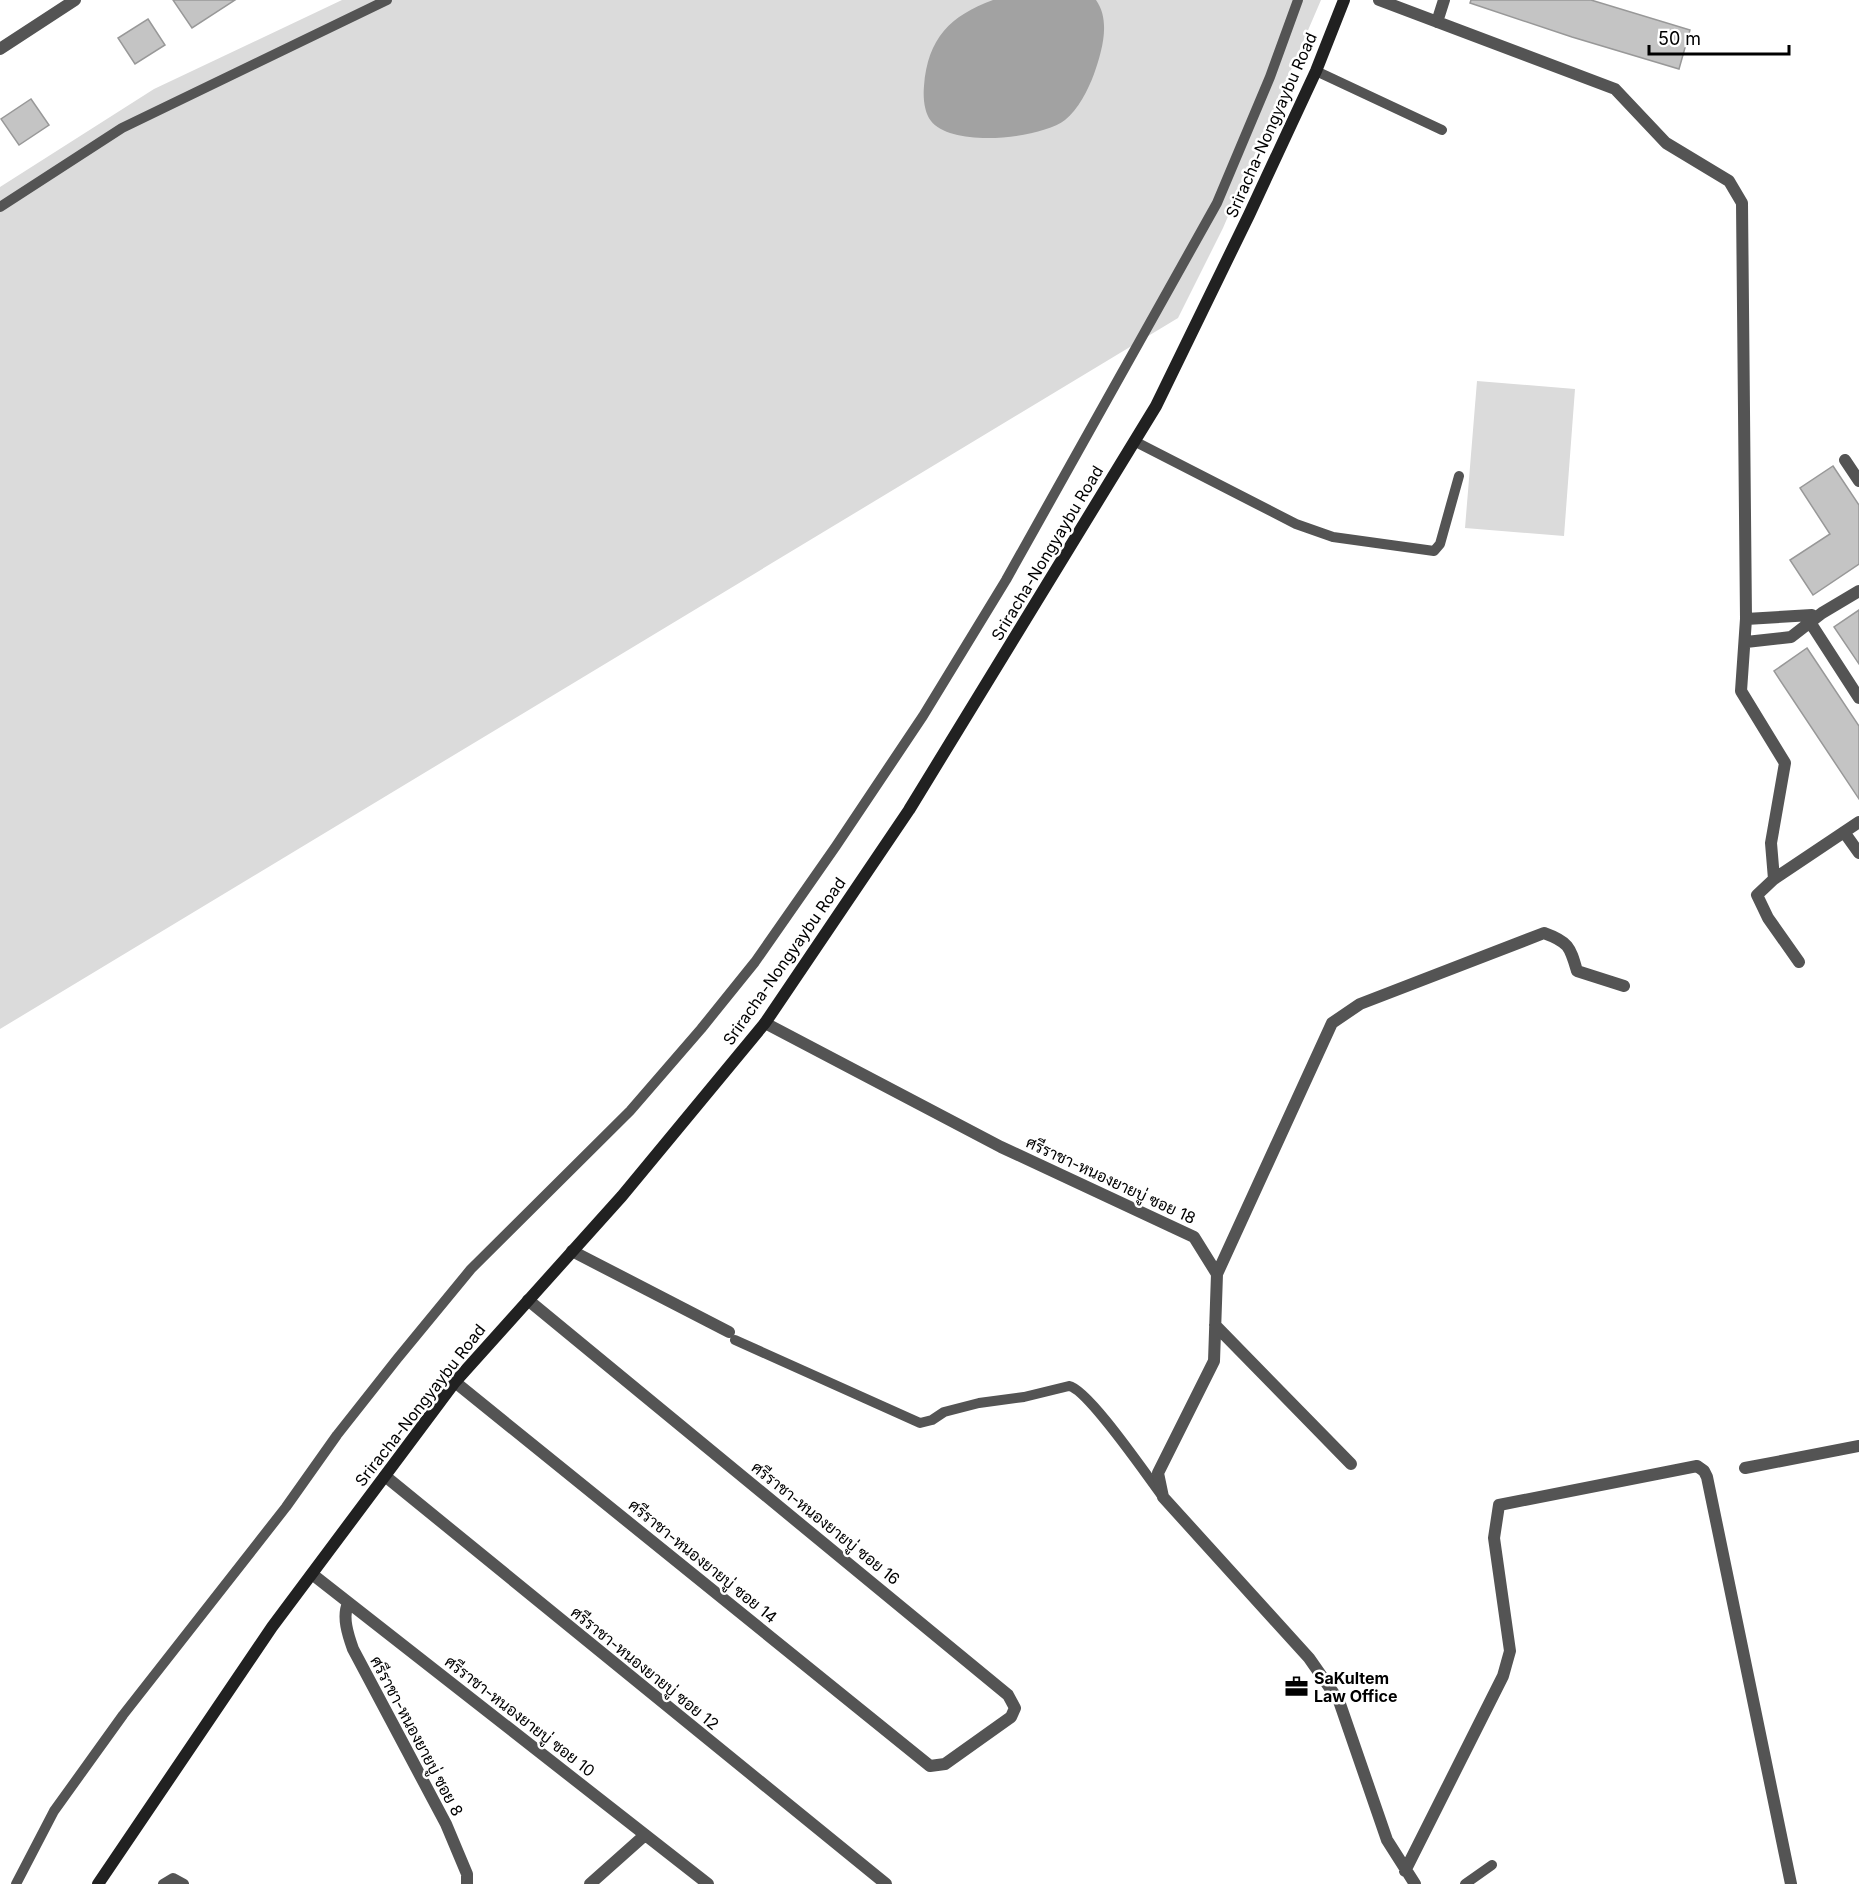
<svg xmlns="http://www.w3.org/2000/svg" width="1859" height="1884" viewBox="0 0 1859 1884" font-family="Inter,Sarabun,sans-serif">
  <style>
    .green { fill: #dbdbdb }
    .water { fill: #a2a2a2 }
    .building { fill: #c4c4c4; stroke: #989898; stroke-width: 1.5 }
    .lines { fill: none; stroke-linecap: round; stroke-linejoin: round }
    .lane { stroke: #545454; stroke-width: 10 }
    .street { stroke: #545454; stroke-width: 12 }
    .secondary { stroke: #212121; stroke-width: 12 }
    .labels { text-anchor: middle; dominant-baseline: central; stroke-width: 5; stroke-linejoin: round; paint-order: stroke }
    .street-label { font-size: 16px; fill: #000; stroke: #fff }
    .poi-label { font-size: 16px; font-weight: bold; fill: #000; stroke: #fff; text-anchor: start }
  </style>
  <rect width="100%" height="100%" fill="#fff"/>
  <!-- green -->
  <path class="green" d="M342,0h979l-98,228 -45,90 -1178,711v-842l154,-98z
    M1477,381l98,8 -11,147 -99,-8z"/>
  <!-- water -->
  <path class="water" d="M993,0h103c15,21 6,51 -2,74 -6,16 -16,36 -29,46 -25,19 -113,28 -134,1 -7,-9 -8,-24 -7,-35 4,-48 26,-70 69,-86z"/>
  <!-- building -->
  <path class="building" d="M173,0h62l-43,28z
    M1471,0h120l99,30 -11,39 -107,-32 -102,-34z
    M148,19l17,26 -30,19 -17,-26z
    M31,99l18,26 -30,20 -18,-26z
    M1833,466l26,39v59l-46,31 -23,-35 40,-26 -30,-46z
    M1859,610v54l-25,-37z
    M1807,648l52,78v73l-85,-128z"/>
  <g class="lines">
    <!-- lane -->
    <path class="lane" d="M1316,71l126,59
      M0,207l122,-79 265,-128
      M1134,441l162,83 37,13 101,14 6,-7 19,-68
      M735,1340l185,83 12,-3 12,-8 35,-9 45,-6 45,-11c19,3 78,90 94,111
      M16,1884l38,-73 69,-96 163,-208 51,-72 60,-76 74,-90 159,-158 71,-82 54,-67 81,-116 87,-130 83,-136 211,-377 53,-126 28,-77
      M163,1884l10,-6 11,6
      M1465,1884l27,-19"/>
    <!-- street -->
    <path class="street" d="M1379,0l236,89 51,54 63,38 13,22 4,416 -5,72 44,72 -14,80 3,36
      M1437,22l7,-22
      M0,49l75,-49
      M1845,460l14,21
      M1806,616l53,82
      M1746,619l66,-4
      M1746,642l45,-5 31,-24 37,-22
      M1844,832l15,21
      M1799,962l-31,-44 -11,-23 17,-16 85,-57
      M765,1023l236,124 193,90 23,37 -3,87 -56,112 5,24 146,161 30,43 48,139 28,44
      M572,1251l157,81
      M1217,1274l115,-251 28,-19 184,-71c25,9 26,14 33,38l47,15
      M1215,1325l136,139
      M455,1382l475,384 15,-2 66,-47 4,-9 -7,-13 -480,-395
      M1745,1468l114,-22
      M385,1476l501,408
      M312,1574l396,310
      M348,1603c-6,14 0,32 5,46l93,175 21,50v10
      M1405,1871l98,-195 7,-25 -16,-113 5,-33 198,-39 7,5 3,6 84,407
      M590,1884l55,-49"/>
    <!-- secondary -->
    <path class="secondary" d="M98,1884l174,-257 183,-245 167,-186 143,-173 144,-213 247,-404 93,-191 67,-144 28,-71"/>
  </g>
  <!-- icons -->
  <defs>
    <symbol id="office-bare" viewBox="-9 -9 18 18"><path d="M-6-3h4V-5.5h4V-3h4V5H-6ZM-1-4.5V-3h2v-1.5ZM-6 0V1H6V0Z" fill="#000" stroke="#fff" stroke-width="2.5" paint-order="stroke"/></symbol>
  </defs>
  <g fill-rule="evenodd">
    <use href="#office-bare" x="1280" y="1670" width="33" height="33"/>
  </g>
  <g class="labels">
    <!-- street labels -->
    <g class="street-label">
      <text transform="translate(1271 125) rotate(-66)">Sriracha-Nongyaybu Road</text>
      <text transform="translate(1047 553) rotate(-59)">Sriracha-Nongyaybu Road</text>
      <text transform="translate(784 961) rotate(-55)">Sriracha-Nongyaybu Road</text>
      <text transform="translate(1111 1180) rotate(25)">ศรีราชา-หนองยายบู่ ซอย 18</text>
      <text transform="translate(420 1405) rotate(-52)">Sriracha-Nongyaybu Road</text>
      <text transform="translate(826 1523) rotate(39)">ศรีราชา-หนองยายบู่ ซอย 16</text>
      <text transform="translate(703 1561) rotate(39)">ศรีราชา-หนองยายบู่ ซอย 14</text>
      <text transform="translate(645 1668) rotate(39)">ศรีราชา-หนองยายบู่ ซอย 12</text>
      <text transform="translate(520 1716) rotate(38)">ศรีราชา-หนองยายบู่ ซอย 10</text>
      <text transform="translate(417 1736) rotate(62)">ศรีราชา-หนองยายบู่ ซอย 8</text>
    </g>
    <!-- poi labels -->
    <g class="poi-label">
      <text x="1314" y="1678">SaKultem<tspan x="1314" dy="18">Law Office</tspan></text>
    </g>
  </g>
  <!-- scale -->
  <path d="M1649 45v9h140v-9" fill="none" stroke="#000000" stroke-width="3"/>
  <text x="1658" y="45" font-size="18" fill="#000000" stroke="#ffffff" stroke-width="4.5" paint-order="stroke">50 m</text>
</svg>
